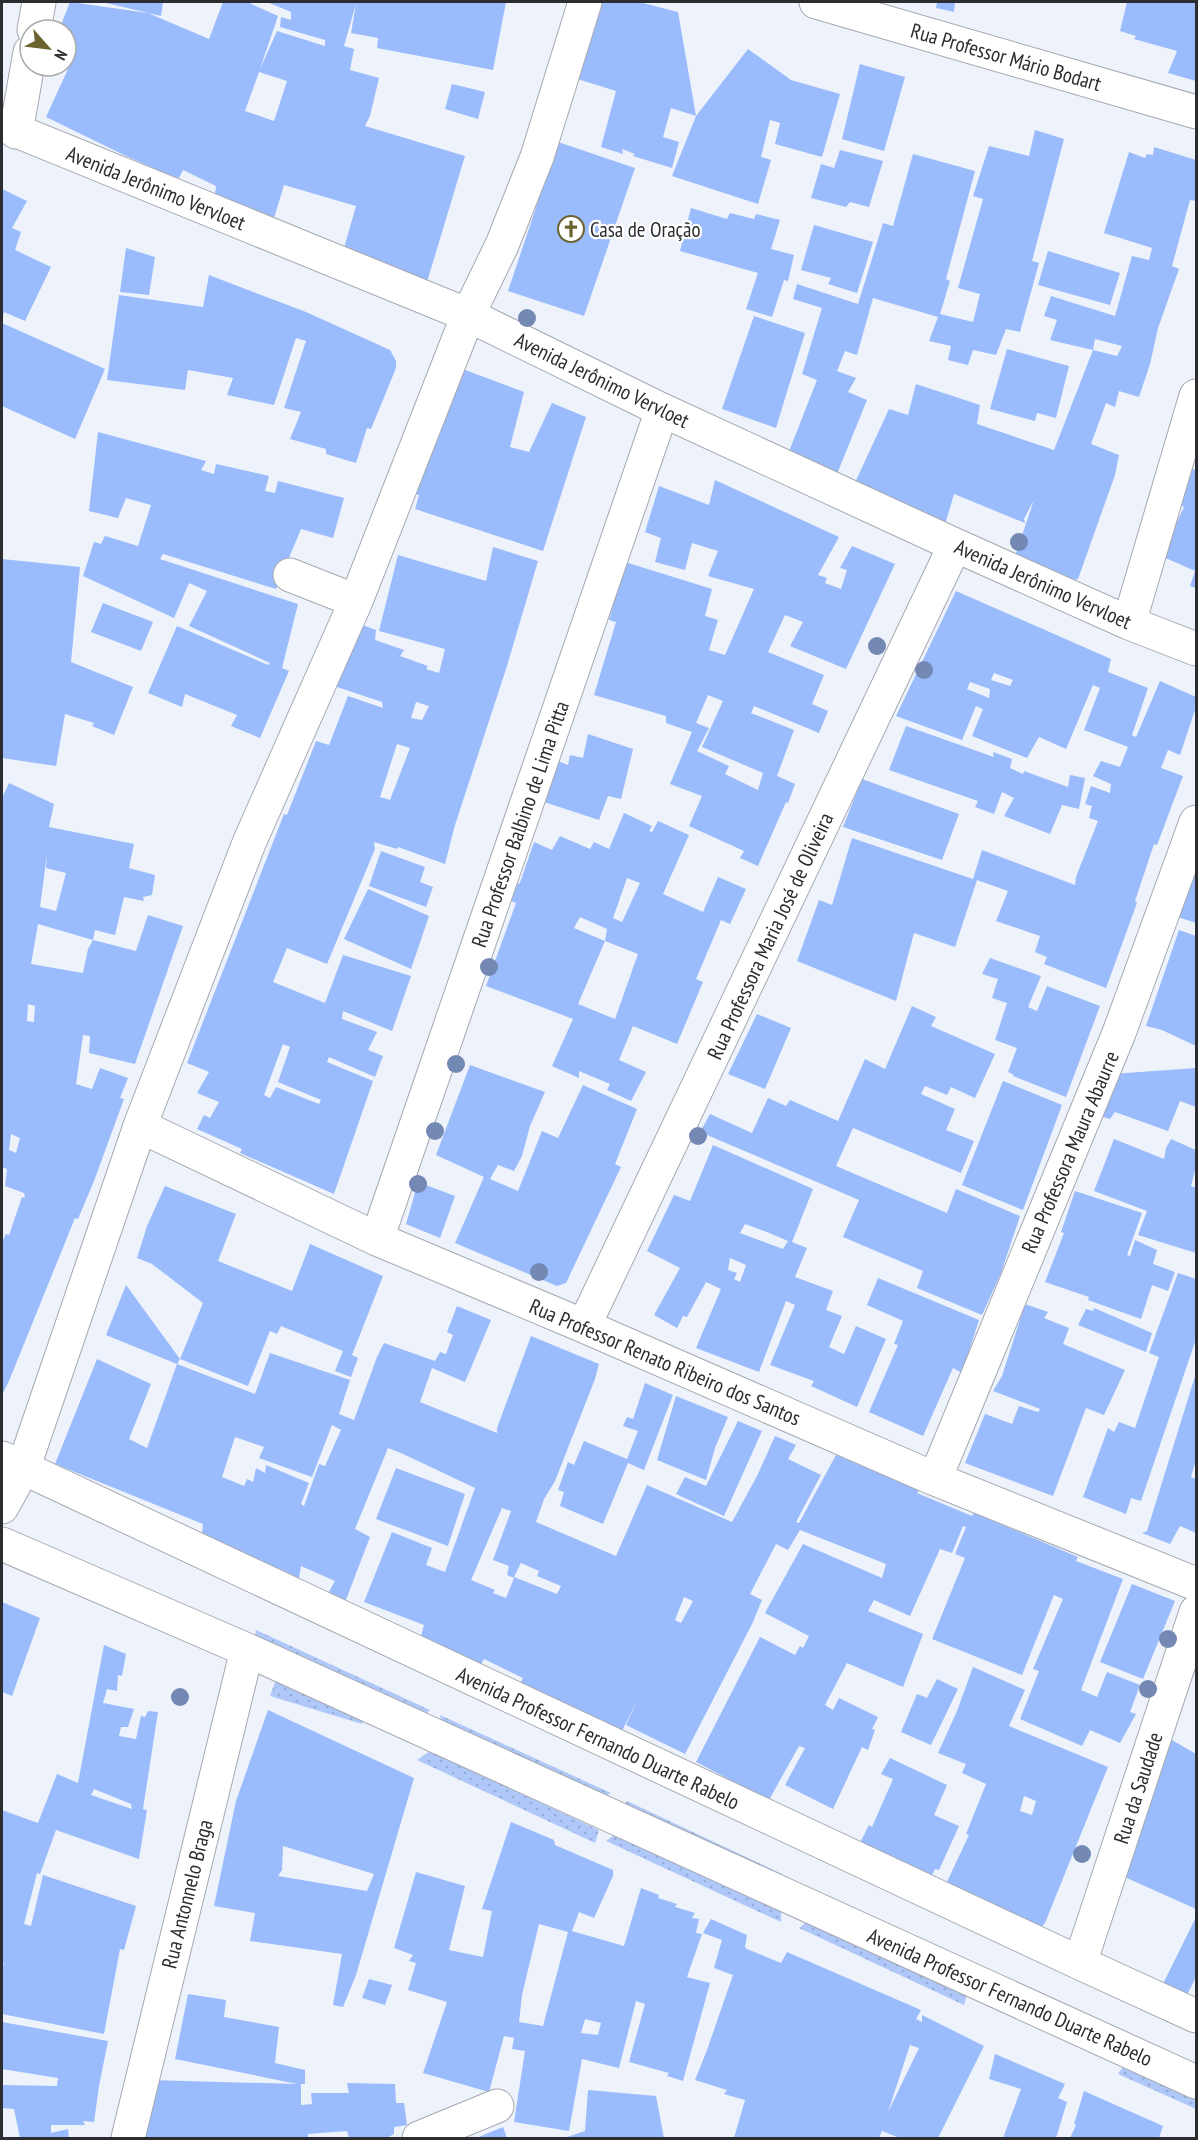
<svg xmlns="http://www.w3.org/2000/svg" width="1198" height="2140" viewBox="0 0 1198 2140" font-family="'PT Sans Narrow',sans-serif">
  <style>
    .grass { fill: url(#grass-dots) }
    .building { fill: #9abbfc; fill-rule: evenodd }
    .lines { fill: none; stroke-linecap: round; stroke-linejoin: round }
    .minor-casing { stroke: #a5a9b0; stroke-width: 35 }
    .minor { stroke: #fff; stroke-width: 33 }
    .tree { fill: #7488b4 }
    .labels { text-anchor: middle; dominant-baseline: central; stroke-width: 4.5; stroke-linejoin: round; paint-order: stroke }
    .street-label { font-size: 21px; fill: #2b2d30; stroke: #fff }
    .poi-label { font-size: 21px; fill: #2b2d30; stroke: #fff; text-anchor: start }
  </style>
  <defs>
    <pattern id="grass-dots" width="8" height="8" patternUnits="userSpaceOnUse" patternTransform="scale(1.5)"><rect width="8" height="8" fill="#afc8f9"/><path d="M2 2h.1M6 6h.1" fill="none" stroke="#97acd6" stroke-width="1.8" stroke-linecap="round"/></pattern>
  </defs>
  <rect width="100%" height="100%" fill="#eef3fb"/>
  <!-- grass -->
  <path class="grass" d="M256,1630l174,80 -6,6 -169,-78z
    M279,1671l88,40 -5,13 -92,-28z
    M440,1715l171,78 -4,2 -3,5 -162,-76z
    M430,1751l169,79 -4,13 -178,-83z
    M627,1801l155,73 6,10 -163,-80z
    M619,1832l162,76v14l-175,-81z
    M811,1918l156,77 -3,10 -165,-77z
    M1129,2066l67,28v15l-78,-35 4,-6z"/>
  <!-- building -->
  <path class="building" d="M70,2l78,11 61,26 14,-37h24l31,14 -18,53 17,-38 48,15v-6l-45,-13 1,-10 10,3v-8l-24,-10h239l-13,68 -116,-22 1,-10 -27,-5 5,-29 -12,42 10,3 -4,21 29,8 -9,38 -5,10 100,30 -38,126 -83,-34 12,-42 -72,-21 -10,33 -59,-24 1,-8 -33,-16 -4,8 -10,-3 -45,-20 -78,-38 22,-48 -2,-1v-23l3,-6 -3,-2v-7h-7zM259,72l28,9 -13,40 -29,-10z
    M102,2h61l-2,14z
    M594,2h45l39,10 18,104 -25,-8 -8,29 16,5 -7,26 -39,-12 2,-2 -13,-5 1,5 -22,-7 15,-56 -45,-14z
    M937,2h18l-1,10 -18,-4z
    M1127,2h69v79l-28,-8 9,-22 -43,-12 2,-3 -16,-5z
    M748,49l43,31 49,14 -18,63 -47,-13 5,-21 -10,-3 -9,37 10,3 -13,44 -86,-28 24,-60z
    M860,64l45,13 -21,74 -42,-12z
    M452,84l33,8 -7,27 -33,-10z
    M1035,130l29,9 -32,122 7,2 -19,69 -14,-3 -10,26 -23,-5 -5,15 -20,-5 3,-14 -22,-5 9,-24 -65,-19 -16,57 -12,-4 -8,20 19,7 -8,14 19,8 -30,74 -49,-20 29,-74 -15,-6 20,-66 -29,-9 4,-15 61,20 25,-81 10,3 20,-72 62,17 -29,108 4,2 -10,33 33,8 7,-28 -22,-6 25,-89 -10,-3 16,-50 40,10z
    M558,142l77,26 -51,148 -76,-25z
    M1154,147l42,13v41l-6,-1 -18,66 7,3 -21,59 -8,36 -11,33 -20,-6 -4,16 -9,-4 -15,41 28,11 -4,20 -37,104 -13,3 -51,-23 20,-59 -10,19 1,4 -71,-29 -10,34 -91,-41 36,-78 19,6 8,-31 64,21 -3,19 77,26 39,-100 24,6 5,-10 -27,-7 -2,11 -43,-10 7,-20 -13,-4 7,-20 64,20 17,-60 17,4 3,-12 -48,-15 25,-81 16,6 2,-4 6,1z
    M840,150l43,11 -14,46 -19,-5 -4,5 -35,-9 10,-34 13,4z
    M2,189l25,12 -15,27 9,4 -6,18 36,17 -26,54 -21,-9 -2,9z
    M691,208l36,11 3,-6 24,6 2,-5 24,6 -9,29 23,6 -6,26 -4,-1 -12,37 -26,-8 12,-36 -78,-22z
    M814,225l59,17 -16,51 -29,-9 3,-6 -30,-8z
    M126,248l29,9 -6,38 -29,-3z
    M1048,251l72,22 -10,32 -72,-20z
    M209,275l97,37 84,38 6,11v7l-25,61 -4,-1 -11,35 -30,-9v-5l-36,-10 11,-27 -17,-4 22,-67 -10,-3 -22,67 -47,-10 6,-17 -45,-8 -3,20 -78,-10 12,-85 84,12z
    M754,316l51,17 -29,95 -54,-19z
    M2,323l103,46 -30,70 -73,-33z
    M1007,349l62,17 -13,52 -19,-5 -2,8 -45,-12z
    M449,364l75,28 -14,55 19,5 23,-49 34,14 -43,134 -128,-42 4,-14 -10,-2z
    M98,432l108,29 -5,9 13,4 2,-10 53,12 -4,15 10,2 3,-12 66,17 -11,40 -32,-9 -25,60 -113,-35 -3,5 138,45 -16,64 7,3 -29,67 -29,-12 6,-11 -52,-21 -3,13 -34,-14 29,-67 91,39 2,-2 -81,-37 18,-35 -18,-8 -15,35 -91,-42 11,-34 7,2 4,-8 33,10 13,-41 -25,-7 -8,20 -29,-7z
    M1183,466l13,4v118l-6,-2 5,-15 -34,-15 23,-49 -12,-5z
    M715,480l124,57 -21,38 9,3 -2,5 16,6 6,-19 -7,-2 12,-22 43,18 -49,105 -56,-23 13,-24 -18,-7 -17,37 56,23 -12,29 16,7 -9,22 -65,-27 -3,7 43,17 -17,46 18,8 -7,19 -2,-1 -28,64 -18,-8 4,-7 -55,-25 13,-30 -32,-12 22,-52 -26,-9v-7l-72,-21 22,-73 -7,-2 16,-58 87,27 -7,27 13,4 -9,30 16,5 29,-66 -46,-13 10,-25 -26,-8 -7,27 -30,-8 6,-24 -16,-6 14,-46 50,19zM708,695l15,6 -21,46 61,26 -5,17 -33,-16 4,-8 -32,-15 12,-23 -13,-5z
    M493,547l45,14 -31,105 -52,159 -10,39 -47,-17 -1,2 -23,-7 1,7 -48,115 -40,-16 -14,34 52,21 18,-48 68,21 -19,55 -49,-20 -1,8 35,13 -9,18 15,6 -8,21 -46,-20 -2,5 46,19 -39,113 -94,-41 2,-4 -45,-20 7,-14 6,3 9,-16 -22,-9 12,-21 -22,-9 97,-249 3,1 29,-74 13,4 19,-49 35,12 -1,-6 -48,-16 20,-64 22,8 -1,10 29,10 -4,6 28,10 -2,3 13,4 6,-24 -66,-18 19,-76 88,26zM416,702l13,4 -7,14 -11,-2zM397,744l13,4 -20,52 -10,-3zM283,1044l7,3 -12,35 43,18 -2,4 -43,-17 -6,11 -6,-3z
    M2,559l78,8 -9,95 62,25 -19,48 -22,-9 2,-3 -29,-9 -9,52 -54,-8z
    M956,591l155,68 -3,13 40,16 -16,47 4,2 24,-56 36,16v10l-16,48 -12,-5 -7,18 22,8 -26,69 -3,-1 -19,57 2,2 -31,85 -62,-24 3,-7 -12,-5 5,-16 -44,-15 12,-30 -31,-11 -22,67 -41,-14 -18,68 -99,-40 22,-61 13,5 20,-67 121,41 9,-29 93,35 1,-8 22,-56 -9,-3 3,-12 -7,-2 6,-18 19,7 1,-9 -18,-8 8,-15 19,6 8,-20 -44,-17 16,-42 -7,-3 -27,64 -27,-12 -12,21 -55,-22 11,-27 -7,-3 -14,34 -66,-24zM994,673l19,7 -3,6 -19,-6zM970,682l20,7 -1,9 -22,-9z
    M103,603l50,19 -12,29 -50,-19z
    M906,726l88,31 -1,-5 19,7 -2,9 13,6 1,-3 44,16 2,-12 15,3 -6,31 -17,-4 -12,29 -46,-18 10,-18 -12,-6 -8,22 -19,-7 3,-6 -89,-31z
    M588,734l45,15 -12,50 -13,-3 -9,24 -61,-20 15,-41 15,6 2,-10 13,3z
    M862,779l97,35 -17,46 -99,-33z
    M9,783l45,21 -5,23 85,17 -5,24 26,7 -3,20 -9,2 1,4 -20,-4 -9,38 -20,-5 -2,10 -55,-16 -7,40 52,9 5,-24 5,-9 43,11 12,-36 35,11 -48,138 -46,-11 1,-17 -7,-1 -7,49 16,5 8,-21 28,10 -8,20 4,1 -30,82 -16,38 -3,-1 -66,163 -7,14v-153l4,-8 3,1 13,-38 3,1 -1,-5 -19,-7 2,-17 -5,-2v-369zM47,854l-1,14 20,5 -10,38 -16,-4zM28,1004l7,2 -1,16 -7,-1zM11,1134l9,4 -4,15 -7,-3z
    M624,813l28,13 -3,5 3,1 6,-11 31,14 -26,59 40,18 15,-35 28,12 -16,35 -9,-4 -25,59 7,3 -26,62 -44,-18 -14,34 27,12 -15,29 -24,-11 3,-6 -31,-13v7l-27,-12 21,-47 -87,-33 30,-83 -10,-4 6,-17 7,2 2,-4 13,-38 18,8 8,-14 30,13 4,-7 15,7zM627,878l13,5 -18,39 -9,-4zM580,917l27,12 -2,12 33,13 -23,65 -37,-15 27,-63 -31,-13z
    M381,851l44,16 -5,15 13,5 -7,20 -57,-21z
    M1196,860v63l-21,-7z
    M368,889l61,27 -18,53 -67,-30z
    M1179,930l17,6v110l-34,-16 -16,-4z
    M990,958l51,18 -13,31 9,4 10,-25 53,20 -34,91 -53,-21 1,-1 -6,-3 9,-24 -22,-8 12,-37 -15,-5 6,-19 -16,-5z
    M912,1006l24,11 -5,9 64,28 -20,44 -24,-11 -4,8 -22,-9 -4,8 34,15 -9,21 28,11 -13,32 -108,-45 -17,38 111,47 9,-24 64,27 -19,57 -19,42 -65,-27 6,-17 -80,-34 16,-37 -159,-68 10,-18 42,19 16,-35 18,8 4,-6 48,21 27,-62 20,10z
    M757,1014l34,14 -26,61 -37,-15z
    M470,1065l75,27 -15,34 -8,30 -8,15 -16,-6 -8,14 28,12 24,-60 16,7 25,-53 54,24 -22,55 6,3 -55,116 -9,3 -102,-43 29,-66 -48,-22z
    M1196,1068v39l-16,-6 -12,30 -53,-19 -5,7 -13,-4 15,-41z
    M1003,1081l59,24 -39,105 -61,-25z
    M1114,1139l50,20 2,-11 5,-9 25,11v22l-1,-1 -4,15 5,2v65l-58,-18 9,-24 -53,-20z
    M713,1145l100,44 -21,53 15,6 -12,29 38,14 -7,19 16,6 -13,31 15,7 12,-28 30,13 -29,68 -46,-21 3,-5 -44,-16 25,-60 -9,-4 -27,71 -63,-24 25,-59 -15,-7 -19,35 -4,-1 -6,12 -23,-13 26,-47 -33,-17 27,-56 16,6zM745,1224l22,8 21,9 -5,8 -43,-16zM730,1258l16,7 -6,17 -6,-3 3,-6 -9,-3z
    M418,1182l37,14 -15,42 -34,-14z
    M165,1186l71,28 -18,47 74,30 18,-47 73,32 -31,79 6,3 -7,19 -16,-6 8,-20 -62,-25 -4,8 -7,-3 -22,55 -68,-27 23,-56 -51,-39 -15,-6 10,-32z
    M1075,1191l67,22 -15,42 3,1 5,-16 22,10 -4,14 22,8 -7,19 -16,-6 -11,34 -53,-19 1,-3 -44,-15 19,-49 -3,-1z
    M1178,1273l18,6v60l-55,162 -10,-3 -5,16 -43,-17 25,-69 6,4 5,-10 16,6 24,-71 -10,-4z
    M878,1278l101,42 -17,53 -9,-5 -30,68 -54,-24 29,-67 -4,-1 9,-23 -36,-16z
    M126,1285l54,74 -3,5 -71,-29z
    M1025,1304l23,8 -4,6 25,10 -6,16 62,26 -21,45 -18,-7 -33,88 -88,-33 20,-49 27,10 7,-18 19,6 2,-3 -47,-18 9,-15z
    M457,1306l34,14 -26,62 -33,-14 -12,34 77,31v-5l34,-92 68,28 -4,15 -40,102 -11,18 -8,23 80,34 31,-71 85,37 25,-46 18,-40 21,9 -8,14 33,16 -25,47 3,1 37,-68 83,35 -2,3 55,23 2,-3 104,44 -2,4 47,18 -42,111 16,7 10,-25 33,13 -10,27 6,2 -16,29 -30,-13 -8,16 -62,-27 19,-48 -6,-2 30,-70 -9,-4 -32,80 -90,-36 33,-81 -10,-4 11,-27 -3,-1 -11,27 -12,-4 -30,67 -36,-16 -6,11 55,23 -20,53 -56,-24 -22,42 8,5 6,-12 39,19 -6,12 3,1 -7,20 -6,-3 -29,62 -48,-24 20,-37 -6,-2 -30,54 -73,-38 64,-125 35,18 5,-9 3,2 6,-12 -44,-23 38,-69 79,34 4,-14 -86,-34 -12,20 -12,-6 -26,50 12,6 -9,22 -68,132 -59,-29 12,-26 -17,34 -102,-47 4,-8 -39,-19 -5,9 -59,-28 4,-15 -60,-23 28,-70 40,16 -6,17 19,7 30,-84 -74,-35 -13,-5 -33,81 15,8 -26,68 -18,-8 9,-16 -34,-15 -2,12 -21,-10 -3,6 -45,-21 3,-6 -31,-12 1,-11 -148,-60 42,-105 54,25 -22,55 18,9 30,-84 78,30 15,-41 80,27 -11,34 15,6 23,-63 7,-14 51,18 5,-9 6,2 7,-19 -6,-3zM332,1425l9,5 -16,36 -6,-2 -15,42 -3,-2 8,-21 -43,-18 -1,8 -9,-5 -3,14 -6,-3 -3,7 -22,-9 13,-40 29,10 -5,11 53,19zM502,1508l9,3 -18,49 16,6 -2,9 7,3 -8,20 -13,-5 2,-3 -24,-10zM521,1563l18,8 -2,5 24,10 -4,8 -43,-17zM684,1597l9,4 -12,22 -6,-3z
    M1094,1308l58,25 -6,19 -68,-27 8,-16 7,2z
    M1196,1373v87l-5,17 5,2v54l-16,-7 -10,18 -28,-11 5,-2z
    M645,1383l28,12 -29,75 -16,-7 -25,61 -43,-18 4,-14 -6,-2 10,-28 6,3 10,-24 43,18 11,-28 -15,-5 4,-9 6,2z
    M676,1396l52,21 -13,31 -9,32 -49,-20z
    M738,1421l24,10 -38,85 -48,-22 9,-17 21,9z
    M396,1468l69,26 -17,52 -72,-27z
    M1132,1584l43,17 -32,78 -43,-17z
    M2,1602l38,16 -28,78 -10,-4z
    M104,1645l22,9 -4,22 -4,-1 -1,16 -10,-2 -4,14 31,6 -6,18h-7l-2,9 17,3 5,-23 4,1 3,-6 10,1 -15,97 4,1 -8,49 -83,-29 -16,44 -3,-1 -13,51 7,2 12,-51 93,31 -12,44 -4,-1 -16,85 -102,-20v-47l2,-4 -2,-1v-152l36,13 19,-49 21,9zM94,1789l37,15 1,5 -41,-14z
    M973,1667l52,23 -16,36 99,41 -63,156 -6,6 -94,-43 24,-51 -3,-1 20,-50 -24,-11 4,-9 -28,-11 19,-42zM1024,1796l12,5 -4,14 -12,-4z
    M937,1679l21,10 -27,56 -30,-13 16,-38 10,4z
    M268,1710l146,68 -58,197 -13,32 -10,-2 9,-51 -92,-13 5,-28 -41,-7 22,-105zM283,1846l91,28 -7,17 -89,-15 4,-6z
    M1172,1740l24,14v155l-78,-35z
    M890,1758l57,27 -13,30 25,11 -20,44 -4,-1 -7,14 -21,-10 4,-8 -51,-22 9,-18 3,2 21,-48 -12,-5z
    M511,1822l43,18 1,5 58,25v6l-19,42 -15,-6 -7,19 52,15 17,-58 18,7 -1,3 19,6 -2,3 20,6 -3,5 7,1 -3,14 6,1 -15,43 23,6 -27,98 -16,-5 2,-3 -40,-11 16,-58 -9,-3 -17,67 -37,-9 -13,72 -55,-9 11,-71 -13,-2 2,-11 -10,-2 -15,56 -66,-19 24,-71 -39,-12 8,-27 -7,-2 4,-6 -19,-7 22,-76 49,14 -16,64 34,7 9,-46 -10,-2zM539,1924l29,8 -25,94 -24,-4 3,-27zM585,2019l16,4 -3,12 -17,-2z
    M1196,1917v60l-11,22 -24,-11z
    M711,1919l36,16 -2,12 2,2 34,14 6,-11 134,58 -5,9 6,3v-7l62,31 -46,92h-38l-18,-7 -3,7h-145l11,-38 -21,-6 3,-4 -32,-10 12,-30 26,-75 -19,-7 8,-28 -19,-7zM910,2045l9,3 -31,64z
    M369,1979l23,6 -7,20 -23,-7z
    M188,1994l38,6 -2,17 55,10 -4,36 30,7v14h-4v21l11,-1 -1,-11h38l-2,-10 48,1 1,19h8l3,22 -13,2v7l-7,4h-38l-2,-7 -39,3v4h-170l11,-58 148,4 -122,-25z
    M2,2022l106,19 -9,45 -5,36 -11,-1 2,4h-34v8l17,-4 1,9h-49l-6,-29 -12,-1v-23l55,1 1,-8 -56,-9z
    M995,2054l70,30 -7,14 9,4 -11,36h-53l18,-49 -32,-10z
    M588,2090l68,6 8,42h-100l21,-7z
    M1084,2091l79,35 -4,12h-89l6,-13 -2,-1z
    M503,2127l4,11h-31z"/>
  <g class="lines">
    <defs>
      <path id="minor" d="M816,2l380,110
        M34,30l5,-28
        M2,125l466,190 194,95 293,135 174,78 67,26
        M16,132l14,-80
        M290,575l66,26
        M1129,623l67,-227
        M140,1126l237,113 207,87 351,153 261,105
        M377,1239l285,-829
        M584,1326l371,-781
        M2,1458l1078,505 116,53
        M935,1479l184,-446 77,-211
        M2,1507l21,-38 117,-343 109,-283 107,-242 112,-286 34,-70 35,-88 48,-155
        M2,1544l245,106 949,432
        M1080,1963l116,-351
        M128,2138l119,-488
        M419,2138l78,-32"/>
    </defs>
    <!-- minor casing -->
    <use href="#minor" class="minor-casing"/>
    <!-- minor -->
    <use href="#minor" class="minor"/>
  </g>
  <!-- trees -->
  <g class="tree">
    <circle cx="527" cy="318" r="9"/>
    <circle cx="1019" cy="542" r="9"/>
    <circle cx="877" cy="646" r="9"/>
    <circle cx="924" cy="670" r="9"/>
    <circle cx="489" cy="967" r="9"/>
    <circle cx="456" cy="1064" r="9"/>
    <circle cx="435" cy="1131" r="9"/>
    <circle cx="698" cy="1136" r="9"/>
    <circle cx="418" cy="1184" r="9"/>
    <circle cx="539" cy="1272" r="9"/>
    <circle cx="1168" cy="1639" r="9"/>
    <circle cx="1148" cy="1689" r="9"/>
    <circle cx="180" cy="1697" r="9"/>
    <circle cx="1082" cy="1854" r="9"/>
  </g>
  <!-- icons -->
  <defs>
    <symbol id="church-ring" viewBox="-11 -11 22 22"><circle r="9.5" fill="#fff" stroke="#6b6431" stroke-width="1.5"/><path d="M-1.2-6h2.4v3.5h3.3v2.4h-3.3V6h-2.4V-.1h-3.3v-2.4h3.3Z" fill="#6b6431"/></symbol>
  </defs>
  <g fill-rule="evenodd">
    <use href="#church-ring" x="556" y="214" width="30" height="30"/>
  </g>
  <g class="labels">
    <!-- street labels -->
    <g class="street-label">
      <text transform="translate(1006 57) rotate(16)">Rua Professor Mário Bodart</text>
      <text transform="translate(156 188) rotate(22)">Avenida Jerônimo Vervloet</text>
      <text transform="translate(602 380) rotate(26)">Avenida Jerônimo Vervloet</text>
      <text transform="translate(1043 584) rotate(24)">Avenida Jerônimo Vervloet</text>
      <text transform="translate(520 824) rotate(-71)">Rua Professor Balbino de Lima Pitta</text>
      <text transform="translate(770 936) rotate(-65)">Rua Professora Maria José de Oliveira</text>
      <text transform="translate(1070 1152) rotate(-67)">Rua Professora Maura Abaurre</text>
      <text transform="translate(665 1362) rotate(23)">Rua Professor Renato Ribeiro dos Santos</text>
      <text transform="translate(598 1738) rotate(25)">Avenida Professor Fernando Duarte Rabelo</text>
      <text transform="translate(1138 1788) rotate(-72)">Rua da Saudade</text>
      <text transform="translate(187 1894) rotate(-76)">Rua Antonnelo Braga</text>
      <text transform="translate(1010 1997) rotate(24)">Avenida Professor Fernando Duarte Rabelo</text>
    </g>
    <!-- poi labels -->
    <g class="poi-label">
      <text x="590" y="229">Casa de Oração</text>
    </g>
  </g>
  <!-- border -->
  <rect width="1198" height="2140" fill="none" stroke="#2b2d30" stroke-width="6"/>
  <!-- north arrow -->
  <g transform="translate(48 48) rotate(118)"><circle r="28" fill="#ffffff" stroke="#aaabac" stroke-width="1.5"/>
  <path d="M0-4.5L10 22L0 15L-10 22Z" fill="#6b6431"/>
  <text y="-9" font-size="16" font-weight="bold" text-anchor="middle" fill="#2b2d30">N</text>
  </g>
</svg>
